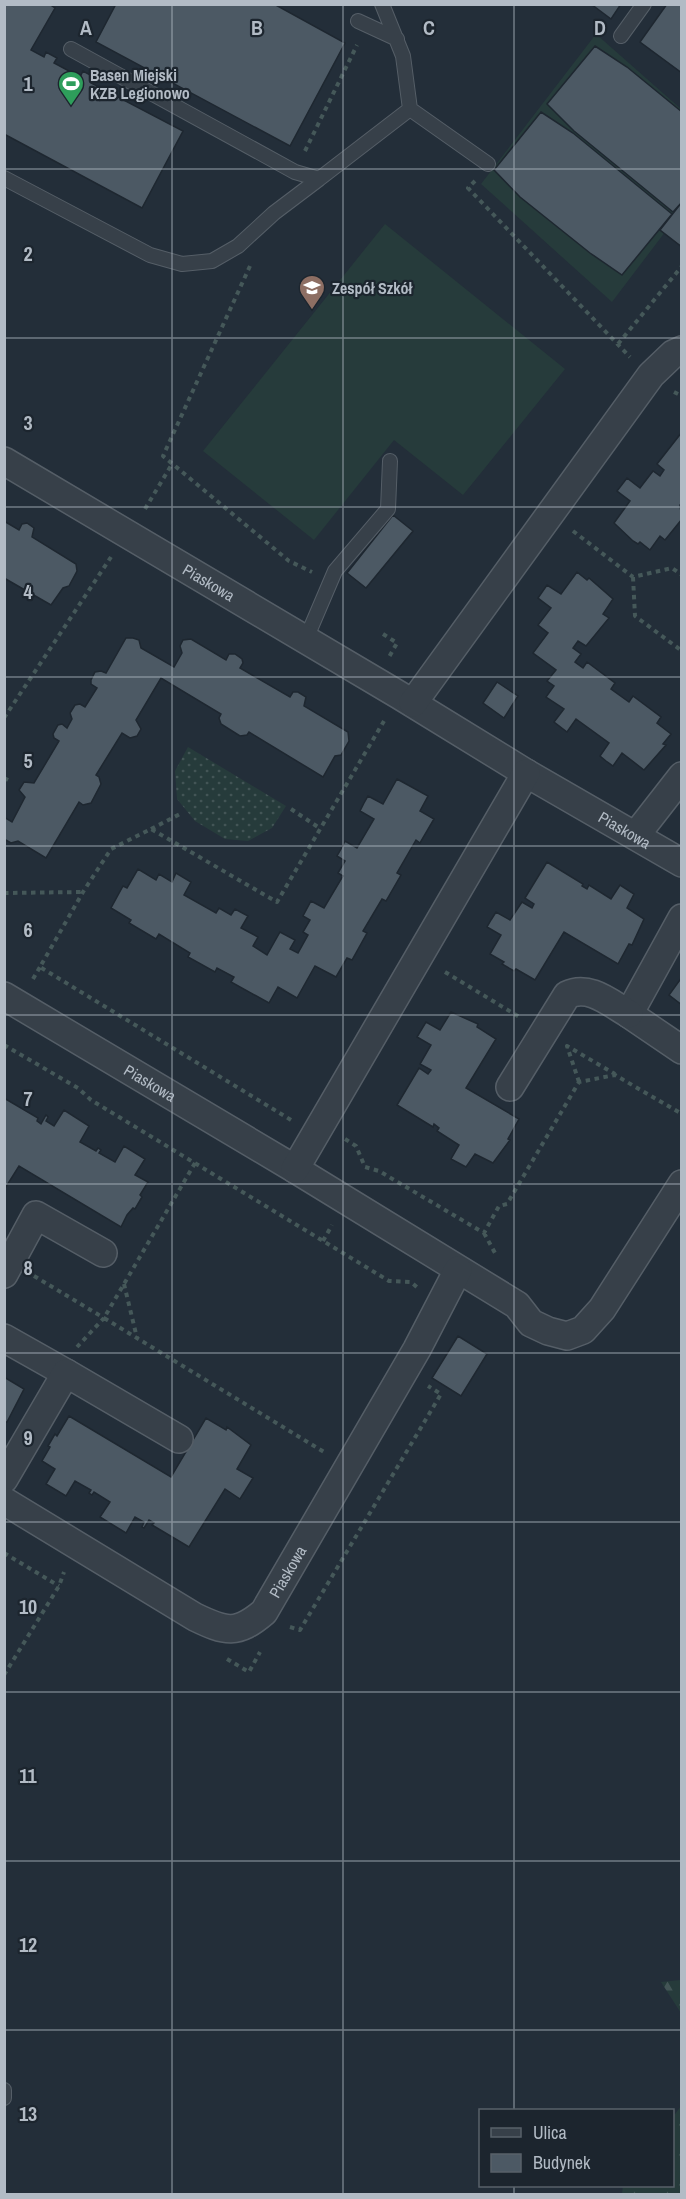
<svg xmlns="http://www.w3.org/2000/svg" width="686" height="2199" viewBox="0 0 686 2199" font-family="'Archivo Narrow',sans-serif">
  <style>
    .grass { fill: url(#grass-dots) }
    .forest { fill: url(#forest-firs) }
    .garden { fill: #263b3b }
    .building { fill: #4c5964; stroke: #1e2730; stroke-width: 1.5 }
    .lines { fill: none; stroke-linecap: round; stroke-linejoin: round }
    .service-casing { stroke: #555e67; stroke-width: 16 }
    .minor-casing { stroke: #555e67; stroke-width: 30 }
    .path { stroke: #455859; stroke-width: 4; stroke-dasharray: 4.5 4.5; stroke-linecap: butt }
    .service { stroke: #374049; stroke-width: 14 }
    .minor { stroke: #374049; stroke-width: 27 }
    .grid { fill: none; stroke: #b2bbc5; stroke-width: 1.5; stroke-opacity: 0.55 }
    .labels { text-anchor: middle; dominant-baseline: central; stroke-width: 4.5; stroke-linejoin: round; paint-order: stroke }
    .poi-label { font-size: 16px; font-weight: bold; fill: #b2bbc5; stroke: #1c252e; text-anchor: start }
    .street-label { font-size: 16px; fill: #b2bbc5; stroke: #1c252e }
    .grid-label { font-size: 20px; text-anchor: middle; font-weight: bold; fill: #b2bbc5; stroke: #1c252e; stroke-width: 4.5; stroke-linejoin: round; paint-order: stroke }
  </style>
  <defs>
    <pattern id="grass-dots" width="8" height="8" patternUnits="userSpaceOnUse" patternTransform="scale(1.5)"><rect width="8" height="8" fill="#263b3b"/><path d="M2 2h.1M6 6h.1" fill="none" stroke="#435556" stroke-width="1.8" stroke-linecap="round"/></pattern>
    <pattern id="forest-firs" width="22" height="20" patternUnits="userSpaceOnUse" patternTransform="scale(1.5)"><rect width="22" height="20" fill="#263b3b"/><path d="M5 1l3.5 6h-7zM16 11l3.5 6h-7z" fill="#435556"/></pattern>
  </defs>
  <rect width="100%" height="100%" fill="#232e39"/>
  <!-- grass -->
  <path class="grass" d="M188,747l98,59 -14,22 -24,13 -23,-2 -30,-18 -18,-22 -2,-28z"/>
  <!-- forest -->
  <path class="forest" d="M681,1980h1l-1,33 -20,-31z
    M681,2106v88h-59l1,-8h49l1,-69z"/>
  <!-- garden -->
  <path class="garden" d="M596,34l85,75v102l-69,91 -131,-118z
    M385,224l180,145 -102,126 -69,-55 -80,100 -111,-89z"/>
  <!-- building -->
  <path class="building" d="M4,4h45l6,4 -24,42 13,7 2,-5 11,6 -3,5 26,14 3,-6 11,6 -3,6 92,48 -41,77 -138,-74z
    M116,4h158l71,39 -55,103 -194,-104z
    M591,4h30l-10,15z
    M667,4h15v69l-42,-31z
    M595,46l32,21 55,45v90l-9,10 -99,-81 -27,-27z
    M541,112l32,21 99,81 -50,61 -32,-22 -70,-56 -26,-27z
    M682,202v45l-22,-17z
    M682,432v71l-2,2 2,14 -17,21 -5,-4 -10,14 -10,-8 -2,2 -5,-3 -19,-18 16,-22 -13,-10 10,-13 13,10 13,-17 7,5 4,-6 -7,-6z
    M393,515l20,16 -47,57 -19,-15z
    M4,521l15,9 3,-6 5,-1 7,5 -2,9 44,27 1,7 -8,15 -6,2 -12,17 -47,-27z
    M577,572l10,8 2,-2 24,21 -10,15 6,4 -23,28 -8,-5 -5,7 8,6 -6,8 8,6 4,-6 28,21 -4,6 18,13 4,-6 28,21 -4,6 14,11 -8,10 3,1 -22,25 -22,-17 -9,13 -7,-5 -6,-5 9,-13 -33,-24 -9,13 -13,-10 10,-13 -18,-12 8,-11 -7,-5 9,-11 -23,-17 15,-20 -10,-8 13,-17 -13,-10 9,-13 14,9z
    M126,638h7l6,2 2,8 33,19 8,-14 -2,-7 3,-6 8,-1 35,21 3,-6h6l7,5 1,4 -3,5 50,29 3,-5h5l8,5 -2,9 44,26 1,9 -8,14 -6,1 -12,21 -74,-45 -2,3 -7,1 -19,-12 -2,-6 2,-4 -60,-36 -25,42 5,9 -4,7 -7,2 -8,-5 -26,42 3,2 2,7 -10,19 -8,2 -4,-3 -33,56 -28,-17 -7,2 -7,-4v-22l8,5 13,-25 -6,-7 5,-8 10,1 25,-42 -5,-3 -1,-4 5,-9 4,-1 5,4 5,-9 -2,-6 5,-8 5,-1 5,3 12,-19 -6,-4v-4l4,-8 6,-1 5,2z
    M497,682l21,14 -14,22 -21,-15z
    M397,779l31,17 -8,15 14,8 -14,24 -4,-3 -19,33 4,2 -15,26 -4,-2 -19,32 4,2 -15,27 -5,-2 -11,19 -21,-11 -18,32 -19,-11 -9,16 -38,-21 3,-5 -17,-9 -2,4 -27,-15 2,-4 -31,-19 -3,5 -27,-16 2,-3 -20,-12 12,-22 4,2 11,-19 18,11 3,-6 13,8 4,-9 15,9 -7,13 32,18 3,-5 12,7 4,-6 13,7 -7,12 17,9 -5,9 14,9 13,-23 15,8 -5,9 8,4 10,-18 -5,-3 7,-12 -7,-4 8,-15 13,7 19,-32 -5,-3 7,-12 -8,-5 4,-7 4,-8 12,7 17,-29 -14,-8 4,-8 4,-7 15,8z
    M547,862l36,22 -1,2 5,3 2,-4 22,14 9,-14 14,9 -7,14 17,11 -12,26 -3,-1 -11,20 -54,-32 -29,48 -19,-11 -2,2 -12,-7 2,-2 -14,-8 11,-19 -14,-8 4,-7 5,-8 14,8 12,-18 10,6 2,-4 -9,-6z
    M682,977v28l-13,-10z
    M451,1012l27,12 -1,3 19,12 -30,49 53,31 -11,20 2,1 -17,23 -18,-9 -9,13 -15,-8 8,-14 -22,-14 2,-3 -5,-4 -1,3 -36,-22 22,-37 9,6 3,-4 -11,-6 11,-19 -14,-8 9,-15 14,8z
    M4,1098l34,20 -1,3 4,3 5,-9 2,2 -2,4 8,5 10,-16 25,16 -9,16 16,9 2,-3 3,2 -2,3 16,9 9,-16 21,13 -10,16 13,7 -8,13 2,2 -7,12 -2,-1 -6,7 -6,12 -102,-61 -15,24z
    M458,1336l29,18 -26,42 -29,-18z
    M4,1377l20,12 -17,33h-3z
    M69,1416l102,61 35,-59 20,12 1,-3 24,18 -14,24 16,9 -13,21 -15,-10 -36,58 -37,-22 2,-2 -5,-3 -5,8 -2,-1 2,-5 -9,-5 -9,16 -26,-16 10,-15 -16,-10 -2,3 -3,-2 2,-3 -16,-9 -9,15 -20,-12 9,-15 -13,-8 8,-14 -2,-1 7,-12 2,2z"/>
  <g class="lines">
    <defs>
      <path id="service" d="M382,4l21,52 7,53
        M358,21l39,18
        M621,36l23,-32
        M71,49l224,123 24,7 91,-70 78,55
        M4,178l146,77 32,9 30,-3 26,-15 36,-33 45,-34
        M306,639l29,-68 53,-62 2,-48
        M4,2090v8"/>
      <g id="minor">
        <path id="s1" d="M4,461l395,234 127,78 156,90"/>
        <path d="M413,703l238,-328 22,-21 9,-4"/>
        <path d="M636,835l46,-59"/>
        <path d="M682,918l-53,96 53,36"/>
        <path id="s2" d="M4,996l291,173 222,136 14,18 17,8 19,5 16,-6 19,-21 80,-125"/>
        <path d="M510,1087l57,-92c22,-11 43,8 62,19"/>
        <path d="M295,1169l231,-396"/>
        <path d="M4,1274l32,-59 67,38"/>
        <path d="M4,1338l62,35"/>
        <path d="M4,1479l62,-106 113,66"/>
        <path id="s3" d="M4,1501l191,116c31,15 42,18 69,-5l153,-263 41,-79"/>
      </g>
    </defs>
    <!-- service casing -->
    <use href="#service" class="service-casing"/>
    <!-- minor casing -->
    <use href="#minor" class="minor-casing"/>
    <!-- path -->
    <path class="path" d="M305,151l52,-106
      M475,181l-7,7 162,169
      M250,266l-87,190 126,105 23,11
      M618,344l64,-78
      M674,392l8,4
      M145,509l27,-45
      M573,531l60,46 39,-9 10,7
      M633,577l2,39 47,35
      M383,634l14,9 -8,14
      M4,718l107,-161
      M4,778l8,4
      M291,809l30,20
      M151,829l31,-16
      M4,893l78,-1
      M445,972l76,46
      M33,979l7,-12
      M4,1045l74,43 13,12 298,181 22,1 7,6
      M579,1082l-12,-36 48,28
      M291,1120l-251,-153 43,-75 28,-43 40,-20 126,73 107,-181
      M345,1139l11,7 9,21 14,4 105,62 15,-27 8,-2 72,-122 36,-7 67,39
      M195,1163l-91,155 220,134
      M484,1233l11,20 -2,3
      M323,1241l9,-16
      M34,1276l70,42 -27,29
      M124,1284l13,54
      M4,1553l55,33
      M290,1627l10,3 141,-236 -13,-8
      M227,1659l22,13 11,-20
      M4,1675l55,-89 5,-14"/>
    <!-- service -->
    <use href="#service" class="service"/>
    <!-- minor -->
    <use href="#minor" class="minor"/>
  </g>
  <!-- grid -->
  <path class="grid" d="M172,4v2190M343,4v2190M514,4v2106M4,169h678M4,338h678M4,507h678M4,677h678M4,846h678M4,1015h678M4,1184h678M4,1353h678M4,1522h678M4,1692h678M4,1861h678M4,2030h678M514,2186v8"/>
  <!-- icons -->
  <defs>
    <symbol id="stadium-pin" viewBox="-11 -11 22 30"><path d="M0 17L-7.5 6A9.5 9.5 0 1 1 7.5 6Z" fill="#2e9e5b" stroke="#1c252e"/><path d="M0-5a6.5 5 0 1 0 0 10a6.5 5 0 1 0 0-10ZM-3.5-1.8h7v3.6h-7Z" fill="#fff"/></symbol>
    <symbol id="school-pin" viewBox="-11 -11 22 30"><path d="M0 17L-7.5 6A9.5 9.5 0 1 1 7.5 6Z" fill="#8d6e63" stroke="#1c252e"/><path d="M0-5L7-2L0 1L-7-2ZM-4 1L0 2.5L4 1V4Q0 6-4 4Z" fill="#fff"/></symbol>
  </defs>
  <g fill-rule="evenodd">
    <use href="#stadium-pin" x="56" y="69" width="30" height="40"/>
    <use href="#school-pin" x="297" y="273" width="30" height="40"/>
  </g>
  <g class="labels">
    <!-- poi labels -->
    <g class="poi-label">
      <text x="90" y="75">Basen Miejski<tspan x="90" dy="18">KZB Legionowo</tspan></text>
      <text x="332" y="288">Zespół Szkół</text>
    </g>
    <!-- street labels -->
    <g class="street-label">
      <text stroke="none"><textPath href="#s1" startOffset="238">Piaskowa</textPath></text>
      <text stroke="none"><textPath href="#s1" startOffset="722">Piaskowa</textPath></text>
      <text stroke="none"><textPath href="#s2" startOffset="170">Piaskowa</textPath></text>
      <text stroke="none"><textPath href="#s3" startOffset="346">Piaskowa</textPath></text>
    </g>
  </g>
  <g class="grid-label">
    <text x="86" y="35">A</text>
    <text x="257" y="35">B</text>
    <text x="429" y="35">C</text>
    <text x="600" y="35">D</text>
    <text x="28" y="91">1</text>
    <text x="28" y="261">2</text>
    <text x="28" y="430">3</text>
    <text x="28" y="599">4</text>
    <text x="28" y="768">5</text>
    <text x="28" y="937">6</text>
    <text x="28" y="1106">7</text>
    <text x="28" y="1275">8</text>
    <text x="28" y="1445">9</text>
    <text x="28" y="1614">10</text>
    <text x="28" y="1783">11</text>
    <text x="28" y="1952">12</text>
    <text x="28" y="2121">13</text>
  </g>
  <!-- border -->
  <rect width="686" height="2199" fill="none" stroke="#b2bbc5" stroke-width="12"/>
  <!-- legend -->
  <rect x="479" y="2109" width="195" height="78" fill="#1c252e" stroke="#58616a" stroke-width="1.5"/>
  <rect x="491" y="2128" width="30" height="9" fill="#374049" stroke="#58616a" stroke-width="1.5"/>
  <text x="533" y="2139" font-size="18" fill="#b2bbc5">Ulica</text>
  <rect x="491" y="2154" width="30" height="18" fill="#4c5964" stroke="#58616a" stroke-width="1.5"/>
  <text x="533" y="2169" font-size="18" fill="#b2bbc5">Budynek</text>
</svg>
